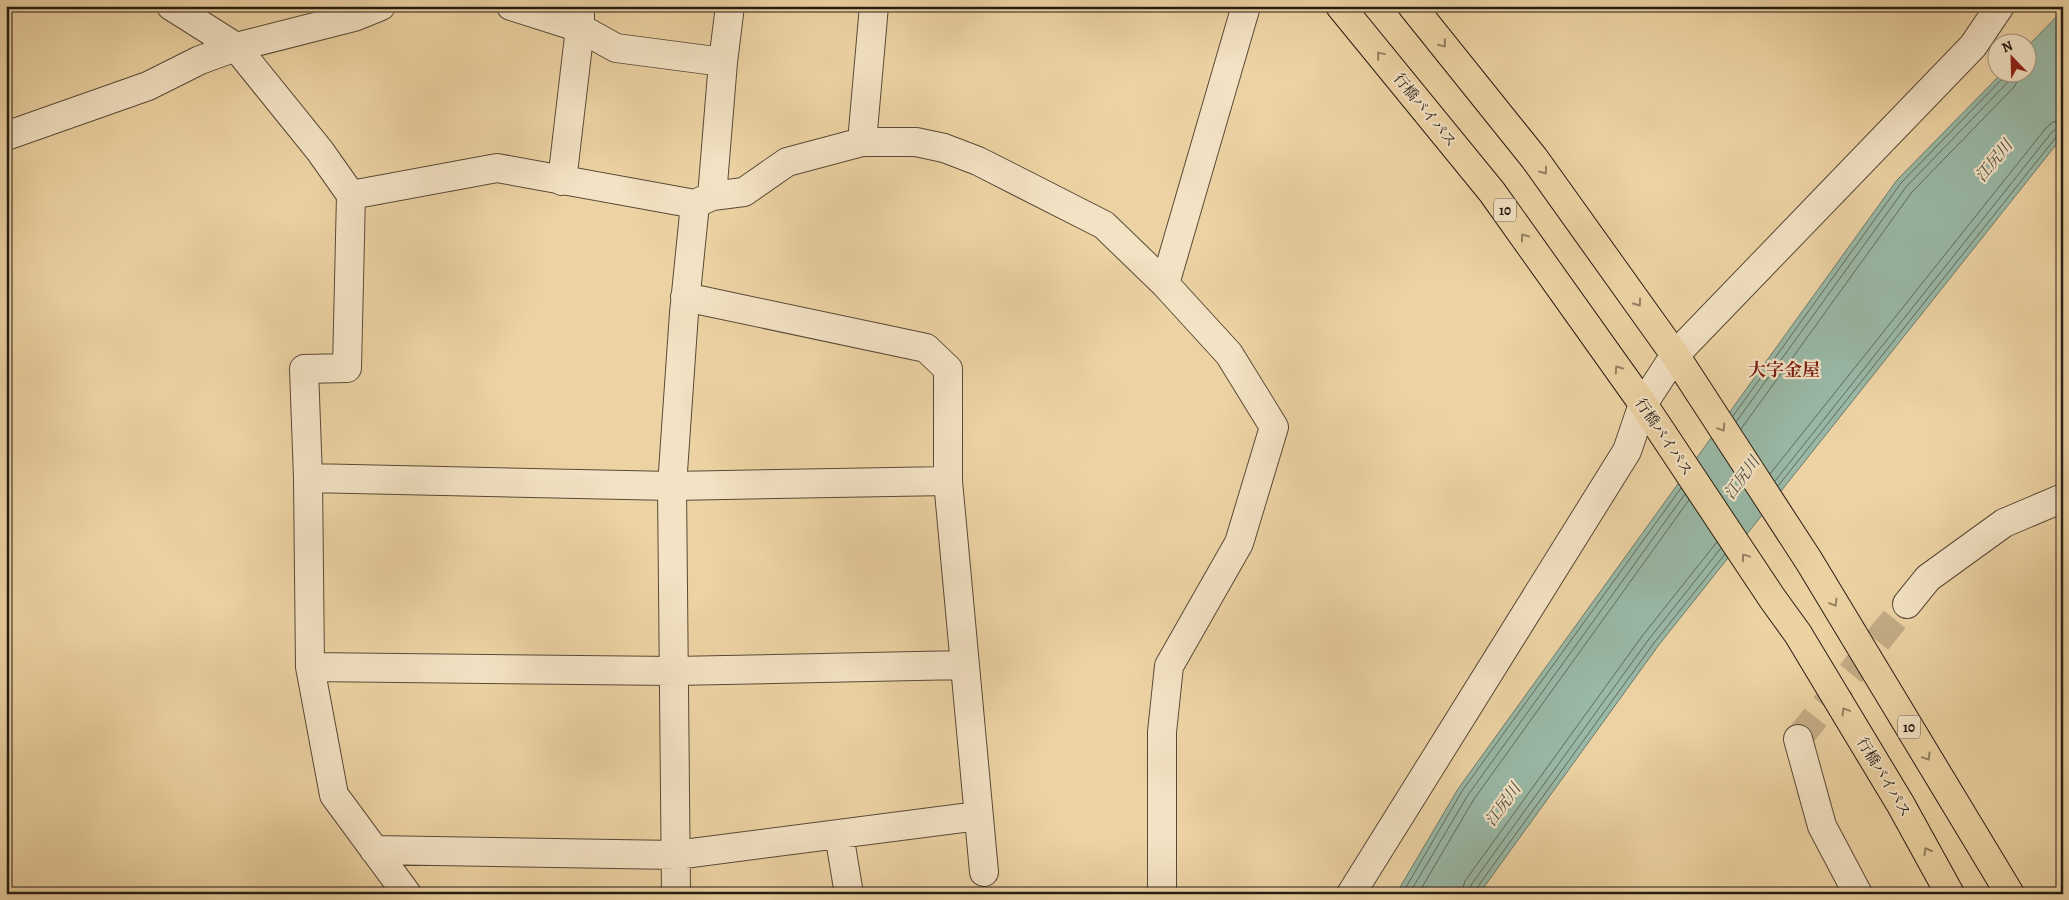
<svg xmlns="http://www.w3.org/2000/svg" width="2069" height="900" viewBox="0 0 2069 900" font-family="Alegreya,'Noto Serif JP',serif">
  <style>
    .water { fill: #99b8a6; stroke: #6b7a6b }
    .lines { fill: none; stroke-linecap: round; stroke-linejoin: round }
    .shore { stroke: #606a5c; stroke-width: 1 }
    .minor-tunnel { stroke: #c5ae87; stroke-width: 28; stroke-dasharray: 28 14; stroke-linecap: butt }
    .minor-casing { stroke: #584a36; stroke-width: 30 }
    .trunk-casing { stroke: #261c12; stroke-width: 30 }
    .minor { stroke: #f3e2c4; stroke-width: 28 }
    .trunk { stroke: #edd3a4; stroke-width: 28 }
    .oneway { stroke: #938162 }
    .labels { text-anchor: middle; dominant-baseline: central; stroke-width: 4.5; stroke-linejoin: round; paint-order: stroke }
    .shield { fill: #f3e2c4; stroke: #645747; stroke-width: 1 }
    .shield-label { font-size: 14px; font-weight: bold; fill: #261c12 }
    .street-label { font-size: 15px; fill: #261c12; stroke: #f3e2c4 }
    .water-label { font-size: 16px; font-style: italic; fill: #484b3e; stroke: #f3e2c4 }
    .quarter-label { font-size: 18px; font-weight: bold; fill: #7a1f14; stroke: #f3e2c4 }
  </style>
  <rect width="100%" height="100%" fill="#edd3a4"/>
  <filter id="stains"><feTurbulence type="fractalNoise" baseFrequency=".004" numOctaves="4"/><feColorMatrix values="0 0 0 0 .2 0 0 0 0 .09 0 0 0 0 .02 0 0 0 .5 -.17"/></filter>
  <radialGradient id="worn" r=".72"><stop offset=".6" stop-color="#630" stop-opacity="0"/><stop offset="1" stop-color="#630" stop-opacity=".3"/></radialGradient>
  <!-- water -->
  <path class="water" d="M2063,10v126l-405,510 -179,248h-83l62,-105 439,-609 105,-107 24,-1 1,-25z"/>
  <g class="lines">
    <!-- shore -->
    <path class="shore" d="M1733,416l168,-233 102,-105 2,-6
      M1736,422l170,-235 102,-105 3,-10
      M1741,429l171,-237 102,-105 4,-7 1,-8
      M1770,474l276,-346 7,-6 10,-2
      M1775,481l277,-349 5,-4h6
      M1778,486l279,-350 6,-2
      M1402,894l60,-103 219,-303
      M1409,894l59,-99 217,-301
      M1418,894l56,-95 215,-299
      M1461,894l4,-13 178,-246 74,-93
      M1469,894l2,-9 178,-246 72,-91
      M1475,894l1,-5 178,-246 71,-89"/>
    <!-- minor-tunnel -->
    <path class="minor-tunnel" d="M1798,739l109,-135"/>
    <defs>
      <path id="minor" d="M171,6l65,41 84,104 31,44 -4,173 -43,1 4,109 2,189 24,128 73,99
        M511,6l69,22 36,20 107,14
        M6,136l142,-50 52,-26 36,-13 118,-30 27,-11
        M862,142l12,-136
        M562,181l18,-153v-22
        M351,195l146,-27 198,36 17,-8 32,-4 43,-30 75,-20h54l28,6 34,13 126,64 61,59 64,70 45,73 -35,116 -70,123 -7,66v162
        M712,196l11,-134 7,-56
        M1165,284l81,-278
        M685,297l241,51 22,21v112
        M308,478l364,8 276,-5 36,391
        M1907,604l21,-26 76,-55 59,-25
        M310,667l364,4 290,-6
        M1798,739l24,87 36,68
        M839,834l10,60
        M374,850l302,5 302,-39
        M676,894l-4,-408 12,-173 11,-109
        M1351,894l276,-443 16,-47 32,-49 298,-309 27,-40"/>
      <path id="trunk" d="M1340,6l152,186 151,212 129,194 26,36 103,171 49,89
        M1412,6l122,152 141,197 134,206 201,333"/>
    </defs>
    <!-- minor casing -->
    <use href="#minor" class="minor-casing"/>
    <!-- trunk casing -->
    <use href="#trunk" class="trunk-casing"/>
    <!-- minor -->
    <use href="#minor" class="minor"/>
    <!-- trunk -->
    <use href="#trunk" class="trunk"/>
  </g>
  <!-- one-way arrows -->
  <defs><path id="oneway-chevron" d="M-2-3.5L2.5 0L-2 3.5" fill="none" stroke-width="1.6" stroke-linecap="round" stroke-linejoin="round" transform="scale(1.25)"/></defs>
  <g class="oneway">
    <use href="#oneway-chevron" transform="translate(1443 44) rotate(51)"/>
    <use href="#oneway-chevron" transform="translate(1380 55) rotate(-130)"/>
    <use href="#oneway-chevron" transform="translate(1544 171) rotate(54)"/>
    <use href="#oneway-chevron" transform="translate(1524 237) rotate(-125)"/>
    <use href="#oneway-chevron" transform="translate(1638 303) rotate(54)"/>
    <use href="#oneway-chevron" transform="translate(1618 369) rotate(-125)"/>
    <use href="#oneway-chevron" transform="translate(1722 428) rotate(57)"/>
    <use href="#oneway-chevron" transform="translate(1745 557) rotate(-124)"/>
    <use href="#oneway-chevron" transform="translate(1834 603) rotate(59)"/>
    <use href="#oneway-chevron" transform="translate(1845 711) rotate(-121)"/>
    <use href="#oneway-chevron" transform="translate(1927 757) rotate(59)"/>
    <use href="#oneway-chevron" transform="translate(1927 851) rotate(-119)"/>
  </g>
  <g class="labels">
    <!-- shield labels -->
    <g class="shield">
      <rect x="1494" y="198.5" width="22" height="23" rx="4"/>
      <rect x="1898" y="715.5" width="22" height="23" rx="4"/>
    </g>
    <g class="shield-label">
      <text x="1505" y="210">10</text>
      <text x="1909" y="727">10</text>
    </g>
    <!-- street labels -->
    <g class="street-label">
      <text transform="translate(1425 110) rotate(51)">行橋バイパス</text>
      <text transform="translate(1664 437) rotate(56)">行橋バイパス</text>
      <text transform="translate(1884 777) rotate(59)">行橋バイパス</text>
    </g>
    <!-- water labels -->
    <g class="water-label">
      <text transform="translate(1994 161) rotate(-51)">江尻川</text>
      <text transform="translate(1742 478) rotate(-54)">江尻川</text>
      <text transform="translate(1503 805) rotate(-54)">江尻川</text>
    </g>
    <!-- quarter labels -->
    <g class="quarter-label">
      <text x="1784" y="370">大字金屋</text>
    </g>
  </g>
  <!-- margin -->
  <rect width="2069" height="900" fill="none" stroke="#edd3a4" stroke-width="25"/>
  <rect x="8" y="8" width="2054" height="885" fill="none" stroke="#261c12" stroke-width="2.5"/>
  <rect x="12" y="12" width="2044" height="875" fill="none" stroke="#261c12"/>
  <!-- north arrow -->
  <g transform="translate(2012 58) rotate(337)"><circle r="24" fill="#f3e2c4" stroke="#a1937d"/>
  <path d="M0-4L9 19L0 12L-9 19Z" fill="#8f2418"/>
  <text y="-8" font-size="14" font-weight="bold" text-anchor="middle" fill="#261c12">N</text>
  </g>
  <rect width="100%" height="100%" filter="url(#stains)"/>
  <rect width="100%" height="100%" fill="url(#worn)"/>
</svg>
